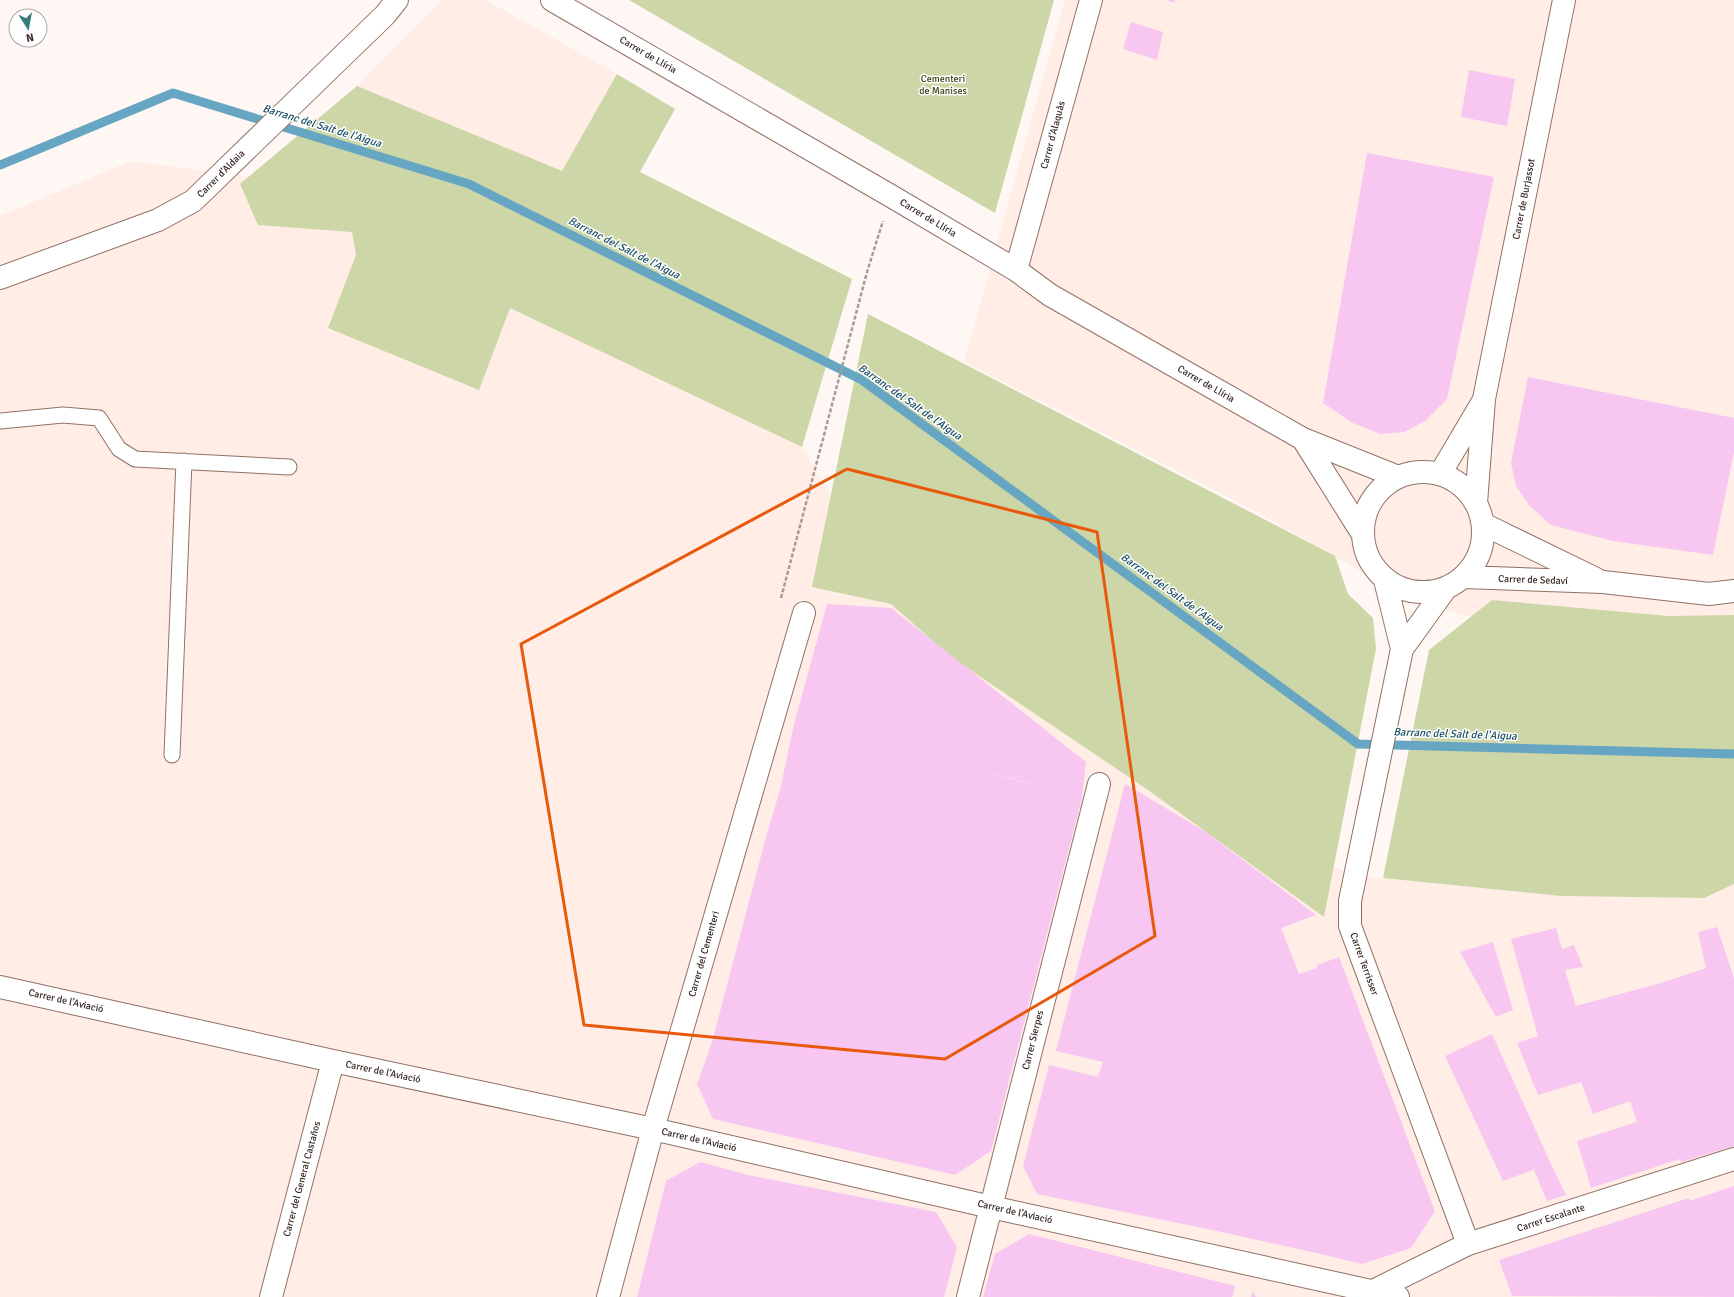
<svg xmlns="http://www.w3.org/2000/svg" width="1734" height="1297" viewBox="0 0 1734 1297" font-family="Signika,sans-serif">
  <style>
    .built { fill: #ffede6 }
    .green { fill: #cdd6a7 }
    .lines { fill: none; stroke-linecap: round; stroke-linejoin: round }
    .stream { stroke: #67a6c2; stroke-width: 9 }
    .building { fill: #f7c7f1; fill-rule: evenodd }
    .lane-casing { stroke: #917164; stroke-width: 17 }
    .street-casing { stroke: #917164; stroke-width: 24 }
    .secondary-casing { stroke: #917164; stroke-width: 24 }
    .path { stroke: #a69c98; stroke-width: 2.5; stroke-dasharray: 4 2; stroke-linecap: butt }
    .lane { stroke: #fff; stroke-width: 15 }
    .street { stroke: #fff; stroke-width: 22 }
    .secondary { stroke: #fff; stroke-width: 22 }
    .marked { fill: none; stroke: #e8590c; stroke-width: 3; stroke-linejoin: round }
    .labels { text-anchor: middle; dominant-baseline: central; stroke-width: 3; stroke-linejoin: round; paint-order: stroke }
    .street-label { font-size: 10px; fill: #362823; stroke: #fff }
    .park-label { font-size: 10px; fill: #393e13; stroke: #fff }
    .water-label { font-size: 11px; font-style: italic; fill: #1a4e62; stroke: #fff }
  </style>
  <rect width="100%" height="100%" fill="#fef7f4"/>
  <!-- built -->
  <path class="built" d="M443,0h43l131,74 -55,97 -205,-85z
    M1065,0h669v652l-96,11 -225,-62 -156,-89 -293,-150z
    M131,161l144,19 512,241 79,134 272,205 212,115 211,21 143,2 30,-14v413h-1734v-1081z"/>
  <!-- green -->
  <path class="green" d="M629,0h425l-59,213z
    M617,74l58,35 -35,63 212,107 -50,168 -292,-139 -31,82 -151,-62 28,-73 -4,-23 -94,-7 -18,-41 117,-98 205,85z
    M868,314l467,242 13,38 25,24 3,31 -52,268 -176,-127 -197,-133 -60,-53 -79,-17z
    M1492,600l176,16 66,-1v269l-30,14 -143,-2 -178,-18 46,-228z"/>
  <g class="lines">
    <!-- stream -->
    <path class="stream" d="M0,165l173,-72 296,91 393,196 496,364 376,10"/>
  </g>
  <!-- building -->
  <path class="building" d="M1166,0h9v3z
    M1131,22l32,10 -6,28 -34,-11z
    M1469,70l46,9 -8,47 -46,-9z
    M1367,153l127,24 -47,222 -22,22 -21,11 -24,2 -27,-11 -30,-20z
    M1528,377l206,41v34l-21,103 -100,-14 -62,-16 -22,-20 -13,-19 -5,-23z
    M827,604l64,4 195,154 -4,36 -91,353 -36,24 -242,-56 -16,-35 15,-42 54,-205 14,-47 14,-66zM982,770h1l71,21 -32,-9z
    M1125,784l81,48 110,83 -35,13 18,46 18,-6v-3l22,-8 96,254 -24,37 -49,16 -37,-9 -108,-24 -180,-37 -14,-28 26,-101 49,12 5,-15 -47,-11z
    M1717,927l17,51v168l-53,16 -1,-3 -89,29 -14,-47 60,-19 -7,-21 -37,13 -12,-32 -43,13 -21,-52 21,-7 -27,-97 45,-11 6,21 12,-4 9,22 -18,3 11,36 85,-23 45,-15 -8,-36z
    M1493,942l20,68 -17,7 -36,-65z
    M1492,1034l59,130 15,31 -19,6 -13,-31 4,-2 -35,13 -58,-125z
    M700,1162l48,13 188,37 21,35 -13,50h-307l29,-116z
    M1734,1186v111l-222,-1 -13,-36 190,-62 1,3z
    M1029,1234l206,52v1l-3,10h-249l12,-43z
    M1253,1291l3,6h-5z"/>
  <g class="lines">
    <defs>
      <path id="lane" d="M0,421l63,-6 36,3 20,31 16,10 154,8
        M172,755l12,-294"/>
      <path id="street" d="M552,0l339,196 125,74 34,25 253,144 95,38
        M1016,270l75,-270
        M1303,439l59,94
        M1363 532a60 60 0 1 1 120 0a60 60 0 1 1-120 0Z
        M1440,474l42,-71
        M1476,503l8,-104 80,-399
        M1483,524l113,55
        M1464,577l139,5 106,12 25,-3
        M1385,580l17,69
        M1446,588l-44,61 -52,252v25l118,318
        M0,987l333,74 320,68 338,78 407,90
        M1371,1296l2,-5 95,-47 266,-85
        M271,1297l62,-236
        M608,1297l45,-168 151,-516
        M968,1297l131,-513"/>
      <path id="secondary" d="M0,278l158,-58 35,-19 192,-186 12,-15"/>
    </defs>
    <!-- lane casing -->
    <use href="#lane" class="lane-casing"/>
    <!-- street casing -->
    <use href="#street" class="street-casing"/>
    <!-- secondary casing -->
    <use href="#secondary" class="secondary-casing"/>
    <!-- path -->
    <path class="path" d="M781,598l86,-326 16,-51"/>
    <!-- lane -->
    <use href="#lane" class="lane"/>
    <!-- street -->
    <use href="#street" class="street"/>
    <!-- secondary -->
    <use href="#secondary" class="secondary"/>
  </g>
  <!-- marked area -->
  <path class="marked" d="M847,469l250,63 58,404 -210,123 -361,-34 -63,-381z"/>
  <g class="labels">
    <!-- street labels -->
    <g class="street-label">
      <text transform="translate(648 55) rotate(30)">Carrer de Llíria</text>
      <text transform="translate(1053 135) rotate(-75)">Carrer d’Alaquàs</text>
      <text transform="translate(221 174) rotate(-45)">Carrer d’Aldaia</text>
      <text transform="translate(1524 199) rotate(-79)">Carrer de Burjassot</text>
      <text transform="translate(928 218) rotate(31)">Carrer de Llíria</text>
      <text transform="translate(1206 384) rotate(30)">Carrer de Llíria</text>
      <text transform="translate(1533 580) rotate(2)">Carrer de Sedaví</text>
      <text transform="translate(704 954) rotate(-74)">Carrer del Cementeri</text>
      <text transform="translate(1364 964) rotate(70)">Carrer Terrisser</text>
      <text transform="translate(66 1001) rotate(13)">Carrer de l’Aviació</text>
      <text transform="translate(1033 1040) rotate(-76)">Carrer Sierpes</text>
      <text transform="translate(383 1072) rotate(12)">Carrer de l’Aviació</text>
      <text transform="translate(699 1140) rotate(13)">Carrer de l’Aviació</text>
      <text transform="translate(302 1179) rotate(-75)">Carrer del General Castaños</text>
      <text transform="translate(1015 1212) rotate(13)">Carrer de l’Aviació</text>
      <text transform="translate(1551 1218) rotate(-18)">Carrer Escalante</text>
    </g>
    <!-- park labels -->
    <g class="park-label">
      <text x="943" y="79">Cementeri<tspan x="943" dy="12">de Manises</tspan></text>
    </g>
    <!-- water labels -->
    <g class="water-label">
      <text transform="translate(322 126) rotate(17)">Barranc del Salt de l'Aigua</text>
      <text transform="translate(624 248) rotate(27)">Barranc del Salt de l'Aigua</text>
      <text transform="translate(910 402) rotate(35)">Barranc del Salt de l'Aigua</text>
      <text transform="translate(1172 592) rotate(36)">Barranc del Salt de l'Aigua</text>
      <text transform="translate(1455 734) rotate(2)">Barranc del Salt de l'Aigua</text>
    </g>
  </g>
  <!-- north arrow -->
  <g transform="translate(28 28) rotate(169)"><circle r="19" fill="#ffffff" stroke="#afa9a7"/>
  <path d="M0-3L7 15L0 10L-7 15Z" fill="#347c77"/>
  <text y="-6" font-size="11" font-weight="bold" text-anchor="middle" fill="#362823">N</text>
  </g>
</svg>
